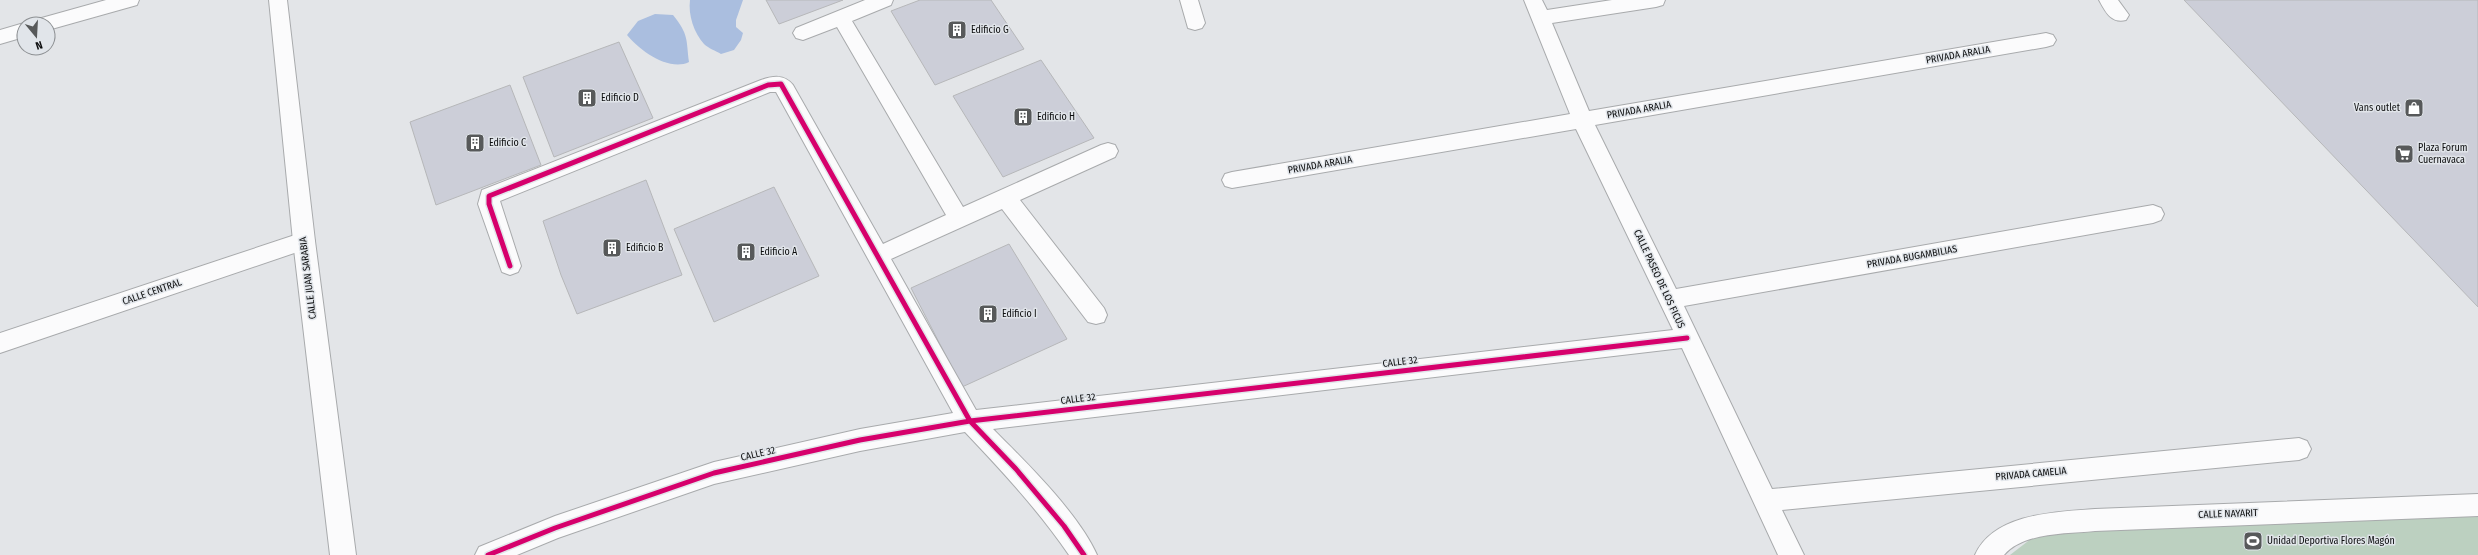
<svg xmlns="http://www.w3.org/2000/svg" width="2478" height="555" viewBox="0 0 2478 555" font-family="'Fira Sans Condensed',sans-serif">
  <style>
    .green { fill: #bcd0c0 }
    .water { fill: #aabedf }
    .building { fill: #ccced8; stroke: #b6b7b9 }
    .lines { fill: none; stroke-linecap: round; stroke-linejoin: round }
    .minor-casing { stroke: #a8aaac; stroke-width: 2 }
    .tertiary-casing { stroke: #a8aaac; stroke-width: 2 }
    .minor { fill: #fbfbfc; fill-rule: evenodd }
    .tertiary { fill: #fbfbfc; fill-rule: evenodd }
    .cycleway-casing { stroke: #e1e5ea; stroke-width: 8 }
    .cycleway { stroke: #d6006c; stroke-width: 5 }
    .labels { text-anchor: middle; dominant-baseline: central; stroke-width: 3; stroke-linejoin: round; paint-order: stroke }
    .poi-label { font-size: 10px; fill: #0c0d0e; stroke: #e1e5ea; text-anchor: start }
    .street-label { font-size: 10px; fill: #0c0d0e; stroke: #e1e5ea }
  </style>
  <rect width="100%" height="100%" fill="#e3e5e8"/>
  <!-- green -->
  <path class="green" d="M2478,515v40h-468l31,-24z"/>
  <!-- water -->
  <path class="water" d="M690,0h53l-7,20v7l7,6 -2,7 -7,10 -13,4c-5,-3 -13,-6 -17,-10 -10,-11 -16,-29 -14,-44z
    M655,14l18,1c16,20 13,24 16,47 -20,10 -50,-12 -62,-27l11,-14z"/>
  <!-- building -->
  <path class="building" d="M766,0h77l-64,24z
    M920,0h71l33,49 -89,36 -44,-74z
    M2184,0h294v307z
    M619,42l34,76 -99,39 -31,-80z
    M1041,60l53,78 -91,39 -50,-81z
    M510,85l31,80 -105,40 -26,-83z
    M646,180l36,95 -105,39 -16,-39 -18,-54z
    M774,187l45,89 -105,46 -40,-93z
    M1009,244l58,95 -105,48 -51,-99z"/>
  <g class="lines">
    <defs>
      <path id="minor" d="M865,0h28l-2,5 -39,16 111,186 138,-62 7,-2 7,2 3,6 -3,6 -95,43 84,108 3,7 -3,7 -8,2 -8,-2 -86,-113 -111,50 85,151 697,-80 -97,-201 -344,59 -7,-2 -3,-6 3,-6 7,-2 338,-58 -46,-114h18l5,10 65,-10h53l-2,5 -7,2 -104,16 37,88 457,-78 7,2 3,5 -3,5 -7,2 -451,78 81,164 477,-84 8,3 3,6 -3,6 -8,3 -469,83 88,183 527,-51 8,3 4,8 -4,8 -8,3 -517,50 22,45h-26l-96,-207 -689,81c32,32 86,85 104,126h-28c-30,-44 -67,-84 -104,-123l-105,19 -146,33 -156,54 -41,17h-42l4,-8 76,-31 159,-54 146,-33 93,-16 -177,-321h-6l-270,109 21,65 -3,6 -8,3 -8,-3 -24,-68 4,-14 279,-110c12,-4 23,-6 32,5l90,159 63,-29 -109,-188 -34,13 -7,-2 -3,-5 3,-5z
        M1180,0h18l7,23 -3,5 -7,2 -7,-2z
        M2099,0h19l11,15 -3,5c-15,4 -21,-9 -27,-20z
        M304,232l8,3 3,6 -3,6 -312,106v-20z
        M2478,494v22l-383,15c-29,3 -71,1 -91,24h-29c19,-42 81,-43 120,-46z"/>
      <path id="tertiary" d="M106,0h33l-2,5 -89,25v-6h-13l3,-5z
        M269,0h18l28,241 41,314h-26l-37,-314z
        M24,23l3,1h-3v13l-24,7v-14z"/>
    </defs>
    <!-- minor casing -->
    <use href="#minor" class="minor-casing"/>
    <!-- tertiary casing -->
    <use href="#tertiary" class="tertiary-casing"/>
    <!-- minor -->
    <use href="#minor" class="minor"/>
    <!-- tertiary -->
    <use href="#tertiary" class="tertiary"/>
    <defs>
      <path id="cycleway" d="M510,266l-21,-62v-8l279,-111 13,-1 189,337 46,48 48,57 20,29
        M488,555l67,-27 159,-55 146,-33 110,-19 717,-83"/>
    </defs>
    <!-- cycleway casing -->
    <use href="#cycleway" class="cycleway-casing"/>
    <!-- cycleway -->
    <use href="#cycleway" class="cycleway"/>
  </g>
  <!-- icons -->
  <defs>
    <symbol id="building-square" viewBox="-11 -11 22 22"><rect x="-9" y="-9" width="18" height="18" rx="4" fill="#57595a" stroke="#e1e5ea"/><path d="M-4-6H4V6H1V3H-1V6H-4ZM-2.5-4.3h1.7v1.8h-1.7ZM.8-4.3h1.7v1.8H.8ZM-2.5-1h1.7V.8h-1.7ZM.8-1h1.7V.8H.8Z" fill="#fff"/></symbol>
    <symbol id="shop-square" viewBox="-11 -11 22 22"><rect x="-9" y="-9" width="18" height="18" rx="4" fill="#57595a" stroke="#e1e5ea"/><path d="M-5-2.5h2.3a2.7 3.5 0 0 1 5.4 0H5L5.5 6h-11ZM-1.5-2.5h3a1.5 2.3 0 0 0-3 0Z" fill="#fff"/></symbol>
    <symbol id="supermarket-square" viewBox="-11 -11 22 22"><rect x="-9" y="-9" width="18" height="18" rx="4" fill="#57595a" stroke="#e1e5ea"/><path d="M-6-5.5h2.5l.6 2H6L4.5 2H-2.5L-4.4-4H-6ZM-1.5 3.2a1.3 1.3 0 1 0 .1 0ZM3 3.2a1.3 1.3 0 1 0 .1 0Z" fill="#fff"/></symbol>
    <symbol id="stadium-square" viewBox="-11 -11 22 22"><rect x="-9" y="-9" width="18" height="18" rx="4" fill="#57595a" stroke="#e1e5ea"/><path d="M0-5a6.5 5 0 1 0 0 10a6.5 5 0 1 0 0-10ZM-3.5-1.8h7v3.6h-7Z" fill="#fff"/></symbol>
  </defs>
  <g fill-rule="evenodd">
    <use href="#building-square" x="946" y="19" width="22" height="22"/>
    <use href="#building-square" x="576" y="87" width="22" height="22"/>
    <use href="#shop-square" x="2403" y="97" width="22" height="22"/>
    <use href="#building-square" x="1012" y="106" width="22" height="22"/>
    <use href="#building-square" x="464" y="132" width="22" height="22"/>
    <use href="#supermarket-square" x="2393" y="143" width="22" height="22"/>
    <use href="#building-square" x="601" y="237" width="22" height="22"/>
    <use href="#building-square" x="735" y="241" width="22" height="22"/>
    <use href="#building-square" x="977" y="303" width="22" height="22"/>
    <use href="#stadium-square" x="2242" y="530" width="22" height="22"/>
  </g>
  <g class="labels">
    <!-- poi labels -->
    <g class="poi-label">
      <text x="971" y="30">Edificio G</text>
      <text x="601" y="98">Edificio D</text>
      <text x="2400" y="108" text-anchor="end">Vans outlet</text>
      <text x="1037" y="117">Edificio H</text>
      <text x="489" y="143">Edificio C</text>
      <text x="2418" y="148">Plaza Forum<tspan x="2418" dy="12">Cuernavaca</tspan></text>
      <text x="626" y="248">Edificio B</text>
      <text x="760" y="252">Edificio A</text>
      <text x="1002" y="314">Edificio I</text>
      <text x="2267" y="541">Unidad Deportiva Flores Magón</text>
    </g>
    <!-- street labels -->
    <g class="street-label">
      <text transform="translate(1958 55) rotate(-10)">PRIVADA ARALIA</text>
      <text transform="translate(1639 110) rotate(-10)">PRIVADA ARALIA</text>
      <text transform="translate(1320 165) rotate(-10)">PRIVADA ARALIA</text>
      <text transform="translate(1912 257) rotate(-10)">PRIVADA BUGAMBILIAS</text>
      <text transform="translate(308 278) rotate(-97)">CALLE JUAN SARABIA</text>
      <text transform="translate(1659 279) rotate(65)">CALLE PASEO DE LOS FICUS</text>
      <text transform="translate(152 292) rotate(-19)">CALLE CENTRAL</text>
      <text transform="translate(1400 362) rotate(-7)">CALLE 32</text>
      <text transform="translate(1078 399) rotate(-7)">CALLE 32</text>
      <text transform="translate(758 454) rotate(-13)">CALLE 32</text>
      <text transform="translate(2031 474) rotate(-5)">PRIVADA CAMELIA</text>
      <text transform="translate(2228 514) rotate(-2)">CALLE NAYARIT</text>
    </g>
  </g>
  <!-- north arrow -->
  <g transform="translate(36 36) rotate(162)"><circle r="19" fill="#e1e5ea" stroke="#8c8f92"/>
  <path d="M0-3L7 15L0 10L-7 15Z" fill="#57595a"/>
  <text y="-6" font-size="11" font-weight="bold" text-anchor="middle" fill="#0c0d0e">N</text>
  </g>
</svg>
